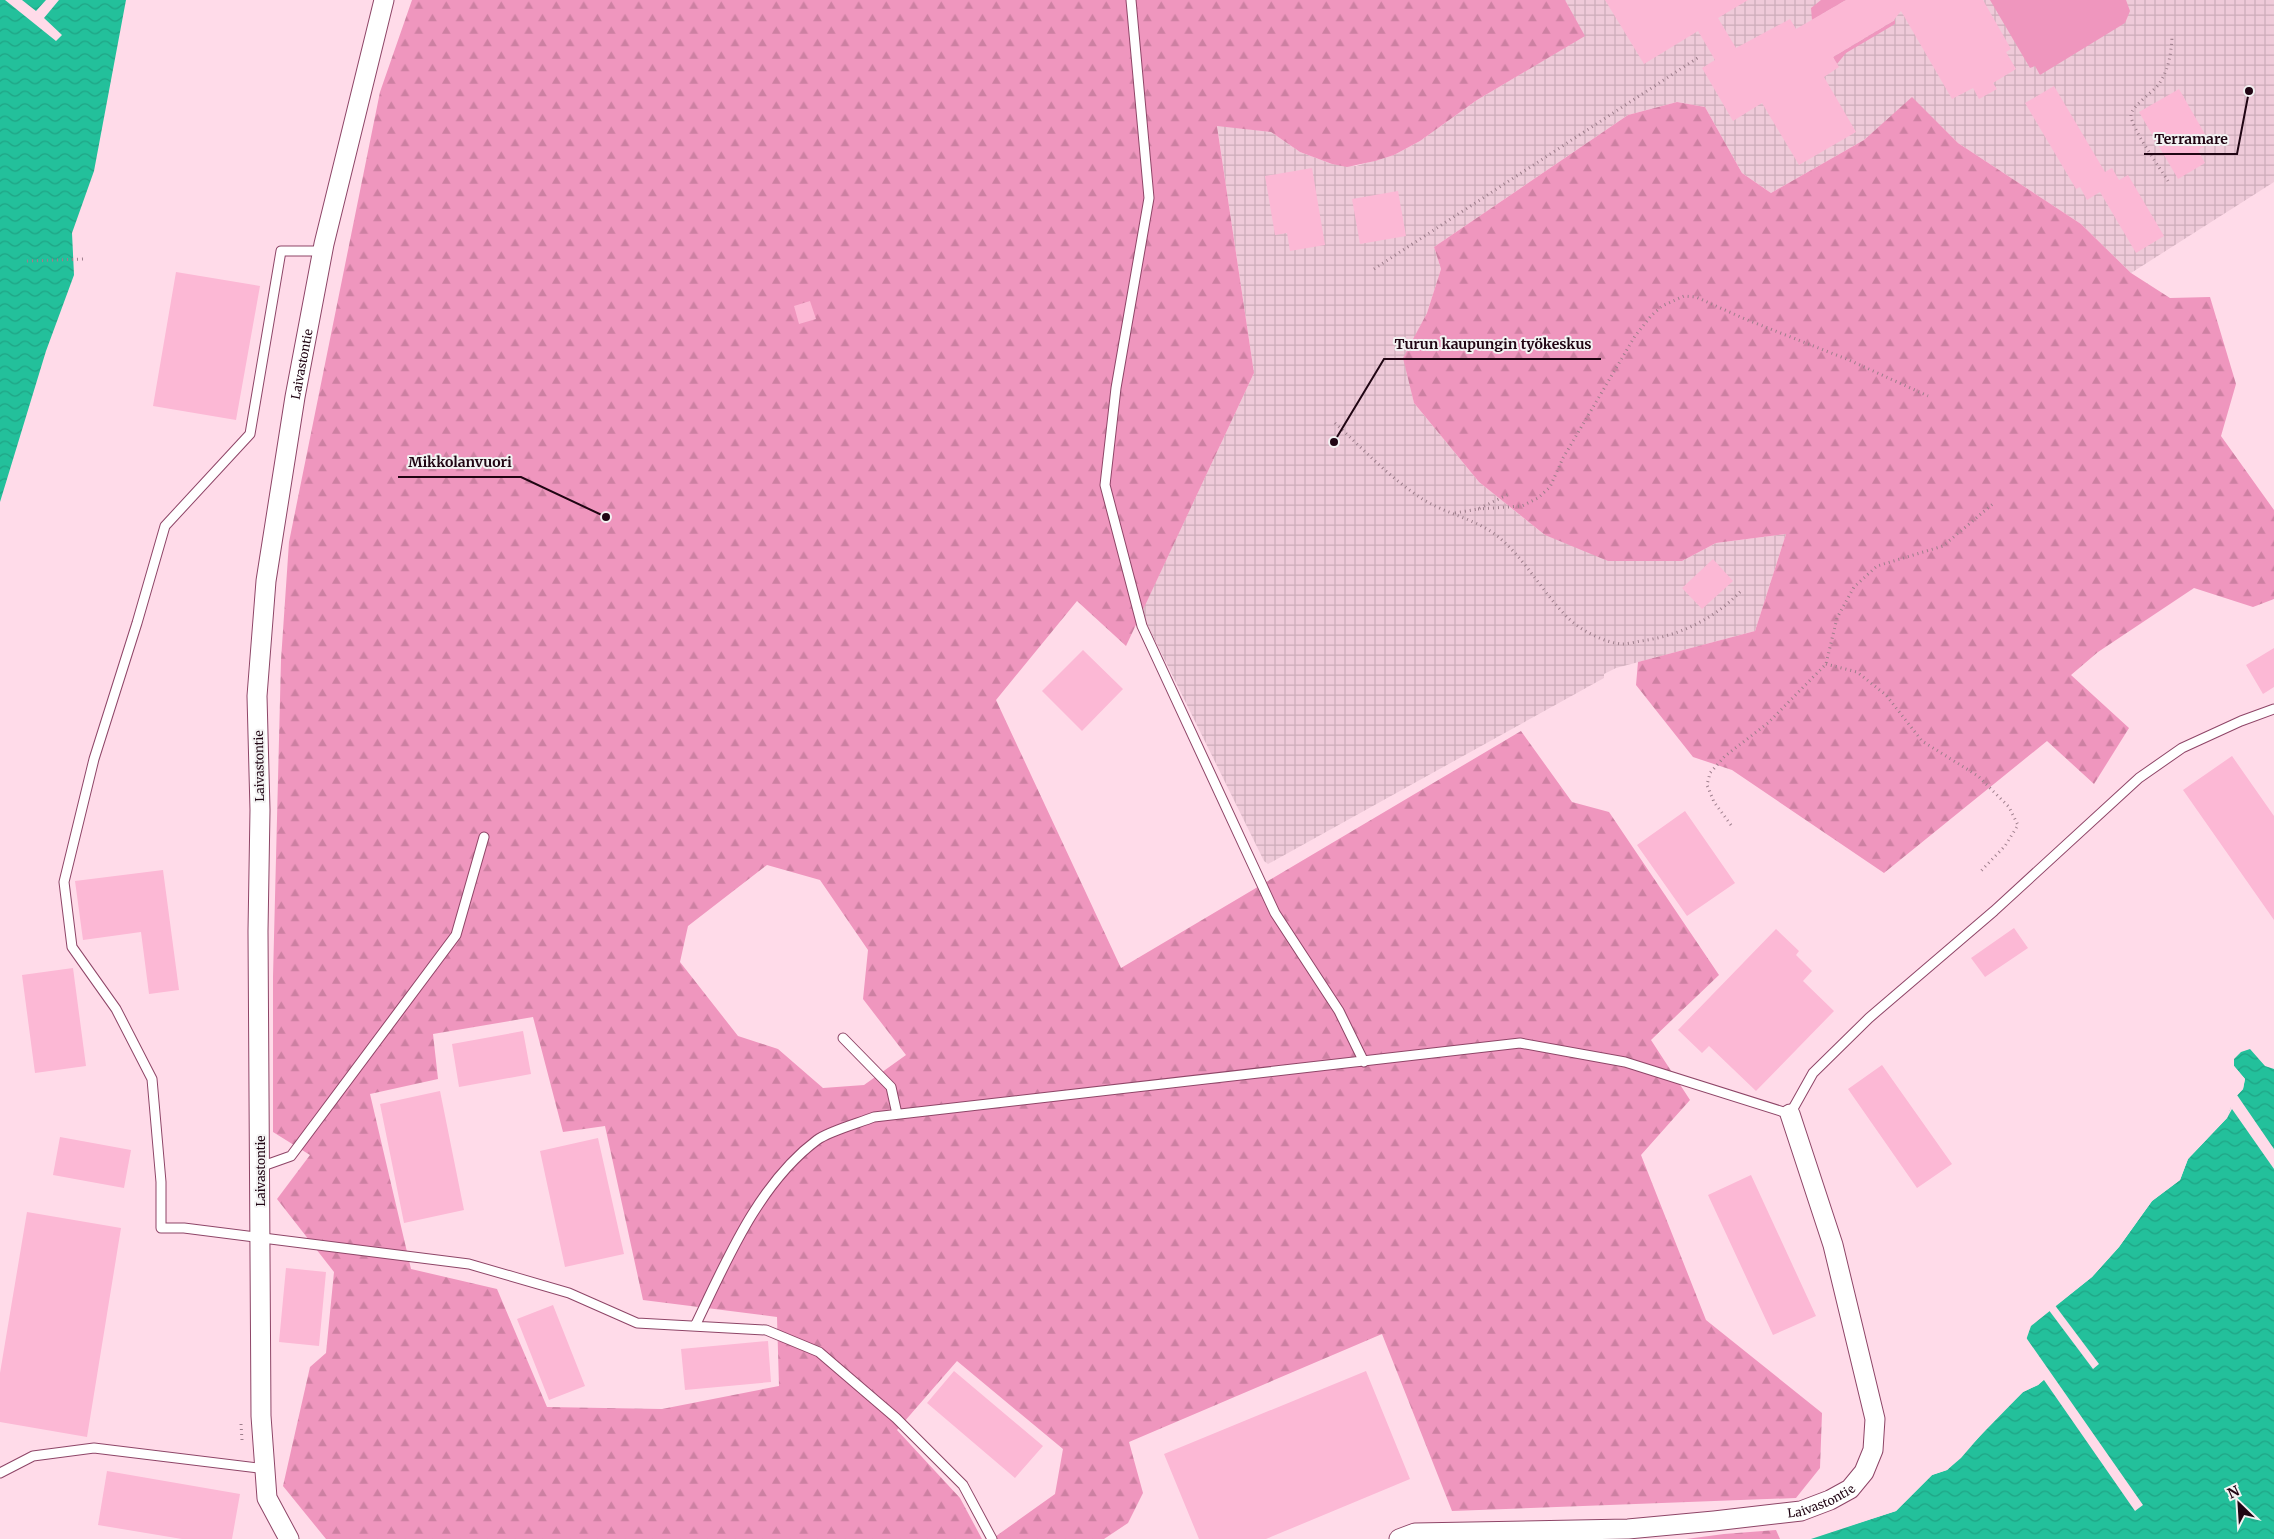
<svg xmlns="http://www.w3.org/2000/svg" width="2274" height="1539" viewBox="0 0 2274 1539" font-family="Merriweather,serif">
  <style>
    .industrial { fill: url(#industrial-grid) }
    .green { fill: #ef96be }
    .forest { fill: url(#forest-firs); fill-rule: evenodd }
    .water { fill: url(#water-waves) }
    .pier { fill: #ffdbe9 }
    .building { fill: #fcb8d5 }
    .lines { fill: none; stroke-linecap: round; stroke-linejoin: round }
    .lane-casing { stroke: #8e4567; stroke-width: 11 }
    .street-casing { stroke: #8e4567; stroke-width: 21 }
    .path { stroke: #9e7e8c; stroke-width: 3; stroke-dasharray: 1 4; stroke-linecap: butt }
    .lane { stroke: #fff; stroke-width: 9 }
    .street { stroke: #fff; stroke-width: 19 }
    .labels { text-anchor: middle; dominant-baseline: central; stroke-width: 4; stroke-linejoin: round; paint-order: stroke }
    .street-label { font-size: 12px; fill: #200513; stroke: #f3f3f3 }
    .leader { fill: none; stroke: #200513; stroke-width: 2 }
    .callout-dot { fill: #200513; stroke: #f3f3f3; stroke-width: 2 }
    .callout-label { font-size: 14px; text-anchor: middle; font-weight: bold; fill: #200513; stroke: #f3f3f3; stroke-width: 4; stroke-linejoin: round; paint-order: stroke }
  </style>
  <defs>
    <pattern id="industrial-grid" width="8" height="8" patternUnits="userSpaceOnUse" patternTransform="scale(1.25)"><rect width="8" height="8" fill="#efcad9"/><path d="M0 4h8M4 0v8" fill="none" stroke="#cdacb9"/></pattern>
    <pattern id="forest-firs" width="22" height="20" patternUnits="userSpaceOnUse" patternTransform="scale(1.25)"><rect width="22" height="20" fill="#ef96be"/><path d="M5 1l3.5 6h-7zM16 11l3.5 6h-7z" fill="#cd80a2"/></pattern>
    <pattern id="water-waves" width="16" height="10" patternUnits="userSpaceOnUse" patternTransform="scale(1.25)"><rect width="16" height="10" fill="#23c09b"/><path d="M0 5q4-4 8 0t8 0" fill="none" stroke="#1fa485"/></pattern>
  </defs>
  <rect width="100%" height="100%" fill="#ffdbe9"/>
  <!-- industrial -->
  <path class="industrial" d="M1565,0h709v182l-143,91 -50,-49 -123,-81 -46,-45 -48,42 -93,53 -29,-20 -37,-66 -28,-5 -49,13 -194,132 7,22 -14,44 -23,45 10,45 65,79 66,53 137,26 34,-18 70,-9 -31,97 -139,37 -12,6v4l-336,186 -4,-3 -117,-237 -4,-15 111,-236 -37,-248 54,7 29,20 32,12 24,2 38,-11 26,-14 57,-41 107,-64z"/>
  <!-- green -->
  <path class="green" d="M1821,0h25l-34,20 -1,-12z
    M1990,0h136l4,11 -5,12 -85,52 -5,-9 -5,2z
    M1895,20v4l-49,29 -9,11 -4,-7z"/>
  <!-- forest -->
  <path class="forest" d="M412,0h1153l20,36 -108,64 -57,41 -26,14 -19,6 -28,6 -15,-3 -32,-12 -29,-20 -54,-6 37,247 -128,273 -49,-45 -81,99 125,268 400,-237 51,71 37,10 110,163 -68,65 39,60 -49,55 65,165 116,93 -2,55 -24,30 -344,13 -70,-177 -253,108 14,51 -15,30 -24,16h-112l63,-45 8,-45 -106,-88 -60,69 63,68 22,41h-656l-43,-53 27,-119 16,-14 8,-81 -57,-73 33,-44 -37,-23v-155l8,-317 8,-118 91,-450zM767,865l53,15 48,70 -5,49 43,56 -42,30 -41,3 -45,-39 -40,-13 -58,-74 8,-36zM533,1017l30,115 42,-6 38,174 134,17 2,69 -117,23 -115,-2 -50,-118 -86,-20 -41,-175 68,-15 -5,-45z
    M1912,97l46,46 123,81 50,49 39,25 40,-1 26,87 -15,52 53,74v89l-21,8 -59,-19 -96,64 -27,23 58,53 -35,56 -47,-43 -163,132 -152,-103 -39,-13 -57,-72 2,-23 117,-31 31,-97 -70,9 -34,18h-74l-63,-26 -66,-53 -65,-79 -11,-45 24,-45 14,-44 -7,-22 194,-132 49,-13 28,5 37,66 29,20 93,-53z
    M1776,1530l4,9h-94l38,-5z"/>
  <!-- water -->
  <path class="water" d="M0,0h126l-32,171 -22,62 2,42 -28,76 -46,151z
    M2250,1049l15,17 9,3v470h-463l85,-28 36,-36 15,-5 76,-78 15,-7 7,-7 -3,-12 -17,-23 6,-17 61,-49 27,-30 33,-46 28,-21 8,-21 39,-41 7,-19 9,-10 2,-10 -11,-13v-7l7,-7z"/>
  <!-- pier -->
  <path class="pier" d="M5,0h17l14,11 10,-11h13l-15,18 18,17 -6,6z
    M2234,1066l11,13 -2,10 -6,6 37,54v20l-42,-60 -5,9 -39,41 -8,21 -28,21 -33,46 -27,30 -33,26 -3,-1 35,-27 26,-29 33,-47 28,-21 8,-20 39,-41 5,-7 2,-13 9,-9 1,-9 -10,-11z
    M2054,1304l45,60 -6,5 -45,-60z
    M2025,1336l118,169 -8,6 -91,-131 -6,5 -15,7 -31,30 -31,36 -14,12 -15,5 -36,36 -88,28 2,-2 85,-28 35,-36 16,-5 13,-12 31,-36 31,-29 16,-8 5,-6 -3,-10 -16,-23z"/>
  <!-- building -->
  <path class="building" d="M1605,0h143l-30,18 18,30 54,-29 6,10 50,-29h137l28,49 -5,3 10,17 -23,14 4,6 -18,10 -6,-11 -21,11 -51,-88 -8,10 -60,36 6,10 -15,10 32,55 -57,33 -37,-62 -29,18 -31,-53 13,-8 -17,-29 -54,33z
    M2054,86l51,86 7,-4 7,12 9,-5 36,61 -28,17 -36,-61 -13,8 -7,-13 -4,2 -51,-86z
    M2179,89l31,54 -12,7 7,13 -27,16 -39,-67z
    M1312,168l13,77 -35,6 -3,-18 -12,2 -10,-59z
    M1398,191l8,45 -46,8 -8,-45z
    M176,272l84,14 -24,134 -83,-14z
    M810,301l6,18 -17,5 -5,-18z
    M1713,559l20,22 -31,28 -20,-21z
    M2274,648v39l-11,7 -17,-29z
    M1083,650l40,39 -41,42 -40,-40z
    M2232,756l42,60v104l-91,-130z
    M1685,811l50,72 -48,33 -50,-71z
    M163,870l16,120 -30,4 -8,-62 -58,8 -8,-59z
    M2014,928l14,20 -43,29 -14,-19z
    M1776,929l23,22 -3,4 16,16 -9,10 31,30 -78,80 -47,-45 -7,7 -24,-23z
    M73,968l13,98 -51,7 -13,-98z
    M523,1031l8,43 -72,13 -7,-43z
    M1882,1065l70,99 -35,24 -69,-99z
    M440,1091l24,119 -60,13 -24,-119z
    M60,1137l71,13 -7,38 -71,-13z
    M598,1138l26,116 -59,13 -25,-116z
    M1751,1175l65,141 -43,19 -65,-140z
    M27,1212l94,16 -34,209 -87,-15v-49z
    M286,1268l40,4 -7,74 -40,-4z
    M553,1305l32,81 -36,14 -32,-81z
    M768,1341l3,41 -86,8 -4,-41z
    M954,1371l89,75 -28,32 -88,-75z
    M1366,1371l44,108 -144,60h-67l-35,-85z
    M107,1471l133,23 -8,45h-50l-84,-14z"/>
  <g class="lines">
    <defs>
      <path id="lane" d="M1131,0l18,198 -33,190 -11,97 37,141 133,287 64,98 25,51
        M323,251h-42l-31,183 -85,92 -28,97 -43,136 -30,123 8,65 44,62 36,70 9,103v46h23l285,36 100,29 68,30 129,7 53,22 77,66 67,67 29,54
        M843,1038l48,49 6,27
        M260,1167l31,-11 165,-221 28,-98
        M695,1326c31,-64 63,-142 122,-186 12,-9 42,-17 57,-23l646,-74 105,19 165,52 23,-41 56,-55 125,-107 145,-133 43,-30 59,-27 33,-12
        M0,1473l33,-17 61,-8 172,21"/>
      <g id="street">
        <path id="s1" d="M289,1539l-22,-41 -6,-82 -3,-485 2,-121 -3,-114 9,-115 29,-184 29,-153 60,-244"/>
        <path id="s2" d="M1399,1539l16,-6 213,-4 86,-8 87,-10 29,-11 20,-11 14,-17 9,-22 2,-31 -42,-174 -43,-131"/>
      </g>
    </defs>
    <!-- lane casing -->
    <use href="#lane" class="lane-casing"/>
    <!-- street casing -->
    <use href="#street" class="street-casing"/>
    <!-- path -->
    <path class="path" d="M2168,181c-8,-13 -37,-53 -37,-66 0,-8 22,-23 28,-31 10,-15 12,-30 13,-47
      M27,261l58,-2
      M1374,269l325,-212
      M1335,423c29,27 56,56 89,77 23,14 51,19 72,35 29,23 46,57 72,83 12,12 37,25 54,26 6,0 13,-2 19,-3 38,-5 73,-22 100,-50
      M1478,509l44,-3 16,-8 12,-11 13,-29 72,-122 16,-20 11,-10 22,-10 12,1 49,22 104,41 79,36
      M1455,513l23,-4 31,-15
      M1826,664l31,8 29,23 36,46 56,35 31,31 9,18 -13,21 -26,27
      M1731,825l-17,-23 -7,-17 3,-12 15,-17 43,-33 58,-59 11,-46 17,-31 23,-21 66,-20 51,-43
      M241,1424l1,16"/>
    <!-- lane -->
    <use href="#lane" class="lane"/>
    <!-- street -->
    <use href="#street" class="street"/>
  </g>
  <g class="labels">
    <!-- street labels -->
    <g class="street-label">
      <text stroke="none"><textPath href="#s1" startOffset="1184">Laivastontie</textPath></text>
      <text transform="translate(259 766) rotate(-91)">Laivastontie</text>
      <text transform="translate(260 1171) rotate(-90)">Laivastontie</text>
      <text stroke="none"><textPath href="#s2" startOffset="426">Laivastontie</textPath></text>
    </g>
  </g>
  <!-- callouts -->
  <path class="leader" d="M2249 91L2237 154H2144M1334 442L1384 359H1601M606 517L521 477H398"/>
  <g class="callout-dot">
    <circle cx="2249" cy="91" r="5"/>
    <circle cx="1334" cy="442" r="5"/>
    <circle cx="606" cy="517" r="5"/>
  </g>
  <g class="callout-label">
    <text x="2191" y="144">Terramare</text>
    <text x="1493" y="349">Turun kaupungin työkeskus</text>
    <text x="460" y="467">Mikkolanvuori</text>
  </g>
  <!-- north arrow -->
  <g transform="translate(2239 1504) rotate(335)" stroke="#f3f3f3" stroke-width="4" paint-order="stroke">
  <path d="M0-4L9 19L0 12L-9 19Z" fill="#200513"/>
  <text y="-8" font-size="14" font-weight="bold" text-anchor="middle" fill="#200513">N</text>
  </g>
</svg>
